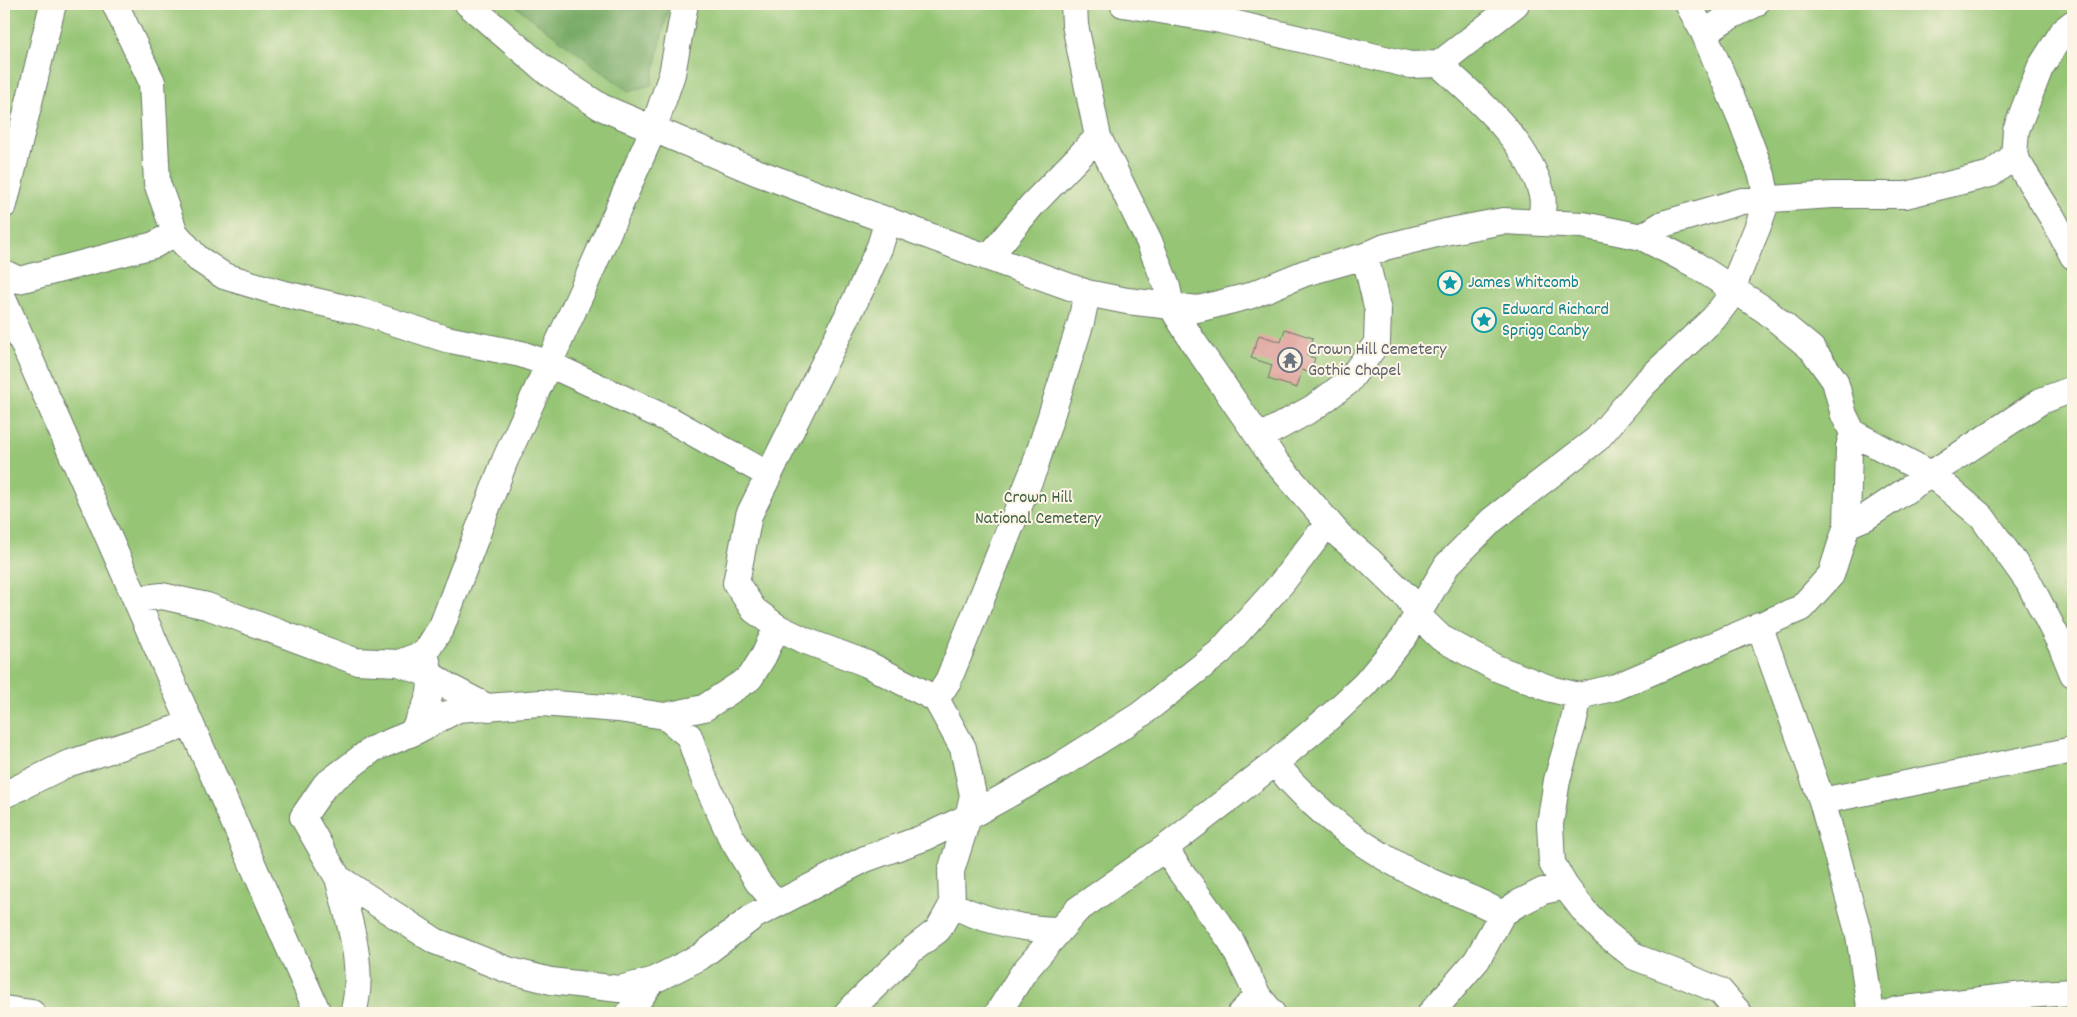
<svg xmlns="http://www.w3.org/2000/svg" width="2077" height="1017" viewBox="0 0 2077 1017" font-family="Dekko,sans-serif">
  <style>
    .green { fill: #95c574; stroke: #5a8154 }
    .forest { fill: #78aa66; stroke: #4c744d }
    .building { fill: #da9592 }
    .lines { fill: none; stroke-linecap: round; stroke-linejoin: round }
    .minor-casing { stroke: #697766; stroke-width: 28 }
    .minor { stroke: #fff; stroke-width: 26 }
    .labels { text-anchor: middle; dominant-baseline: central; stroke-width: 4; stroke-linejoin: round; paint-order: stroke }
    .culture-label { font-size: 18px; fill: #0d838f; stroke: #fcf5e5; text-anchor: start }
    .worship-label { font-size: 18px; fill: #5b616d; stroke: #fcf5e5; text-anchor: start }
    .park-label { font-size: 18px; fill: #3c5f44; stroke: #fcf5e5 }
  </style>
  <rect width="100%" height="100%" fill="#fcf5e5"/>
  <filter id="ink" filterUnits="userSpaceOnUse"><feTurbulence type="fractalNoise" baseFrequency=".02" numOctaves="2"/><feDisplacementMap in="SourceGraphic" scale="10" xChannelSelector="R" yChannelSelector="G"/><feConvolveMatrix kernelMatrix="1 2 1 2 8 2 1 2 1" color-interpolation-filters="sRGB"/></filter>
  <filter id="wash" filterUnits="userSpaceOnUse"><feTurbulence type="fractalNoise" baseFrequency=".0096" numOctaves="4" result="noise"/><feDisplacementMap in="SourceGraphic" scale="20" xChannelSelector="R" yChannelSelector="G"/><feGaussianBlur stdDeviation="1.12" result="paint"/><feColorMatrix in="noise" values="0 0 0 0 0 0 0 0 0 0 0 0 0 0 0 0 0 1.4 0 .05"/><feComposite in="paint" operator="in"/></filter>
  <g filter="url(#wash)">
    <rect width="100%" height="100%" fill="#f2e2c3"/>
    <!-- green -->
    <path class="green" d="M4,4h2069v1009h-2069z"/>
    <!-- forest -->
    <path class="forest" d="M513,4h156l-18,81 -23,6z"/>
    <g id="blocks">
      <!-- building -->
      <path class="building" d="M1285,329l28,9 -6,18 8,2 -5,15 -8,-3 -5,18 -29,-9 4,-14 -21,-7 8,-23 22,7z"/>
    </g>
  </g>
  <g filter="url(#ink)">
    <use href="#blocks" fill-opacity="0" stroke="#697766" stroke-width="1"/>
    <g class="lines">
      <defs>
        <path id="minor" d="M115,4l37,78 5,101 18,50 22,25 27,18 56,17 82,19 84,27 75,15 28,10 125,58 93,52
          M468,4l78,67 55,36 155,65 211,78 120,43 40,8 71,8 51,-13 56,-23 60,-17 20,-9 60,-15 58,-11 80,4 59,12 52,27 71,46 47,39 23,32 9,34 9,18 78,41 51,43 47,66 33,64 11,27
          M1074,4l1,21 23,112 51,104 18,46 4,19 23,37 82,119 64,74 29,24 40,39 9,17 23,22 55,30 55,21 28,7 37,-9 185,-79 30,-33 16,-50 2,-78 4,-14
          M1123,4l97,16 190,45 29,-1c39,36 89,76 103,131 2,8 0,18 -1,26
          M2073,23l-9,7 -24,38 -24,62 -2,26 38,61 21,39
          M1704,33l21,-14 30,-15
          M1439,64l77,-60
          M4,205l49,-201
          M1642,237l21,-13 79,-23 90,-6h74l85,-21 23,-18
          M989,257l43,-52 66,-68
          M4,273l15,7 135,-35 21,-12
          M4,300l314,713
          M1260,437l53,-29 35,-26 29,-39 1,-32 -13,-55
          M1847,525l19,-8 175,-116 32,-12
          M136,599l26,-3 45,10 148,55 44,2 26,-10 17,-27 63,-166 77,-169 71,-161 19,-56 13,-70
          M1759,625l63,176 37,134 12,78
          M399,663l32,12 18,12 40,21
          M1579,696l-6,28 -16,56 -7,44 2,39 13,23 20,26 20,21 30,24 50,19 35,15 19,22
          M936,699l12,-18 86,-212 47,-147 6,-29
          M665,716l39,-8 46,-30 13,-21 14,-30
          M412,733c15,-30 24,-37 15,-72
          M1275,763c40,50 96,91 154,118 24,11 50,19 73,33
          M4,795l63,-31 123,-40
          M1822,801l251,-51
          M1165,848l13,20 53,73 27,55 14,17
          M338,878c11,42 28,92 15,135
          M777,904l-19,-22 -28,-47 -27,-59 -14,-40 -24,-20 -47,-7 -77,-6 -83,6 -46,24 -39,16 -48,36 -22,32 35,61 97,63 73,29 43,11 68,8 33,-8 48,-24 54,-41 111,-57 61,-22 42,-20 88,-49 84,-53 80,-63 61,-68 36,-47
          M952,905c35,17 69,24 107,25
          M4,1009l28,4
          M629,1013l23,-32
          M847,1013l65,-63 26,-20 14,-25 -1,-34 17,-54 5,-22 -10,-47 -27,-49 -71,-36 -59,-22 -29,-14 -23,-17 -18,-27 13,-68 112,-226 19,-43 8,-26
          M998,1013l25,-40 54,-63 88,-62 110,-85 58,-49 32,-30 39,-47 43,-72 45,-45 105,-81 47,-55 70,-66 13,-17 31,-75 9,-26 -5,-25 -21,-56 -37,-86 -16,-29
          M1241,1013l17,-17
          M1431,1013l46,-53 25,-46 15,-10 26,-13 22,-5
          M1889,1013l8,-3 127,-15 49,-3"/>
      </defs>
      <!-- minor casing -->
      <use href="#minor" class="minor-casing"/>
      <!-- minor -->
      <use href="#minor" class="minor"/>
    </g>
  </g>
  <!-- icons -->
  <defs>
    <symbol id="sight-ring" viewBox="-11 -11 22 22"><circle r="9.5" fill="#fcf5e5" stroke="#0f9aa8" stroke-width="1.5"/><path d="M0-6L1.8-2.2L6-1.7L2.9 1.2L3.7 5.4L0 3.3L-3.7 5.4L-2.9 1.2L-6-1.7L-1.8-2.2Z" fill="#0f9aa8"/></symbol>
    <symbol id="temple-ring" viewBox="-11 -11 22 22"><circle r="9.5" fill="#fcf5e5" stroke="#6b7280" stroke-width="1.5"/><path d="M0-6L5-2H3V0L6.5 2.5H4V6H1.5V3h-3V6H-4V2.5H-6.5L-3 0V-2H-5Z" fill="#6b7280"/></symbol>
  </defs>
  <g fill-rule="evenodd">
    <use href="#sight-ring" x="1436" y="269" width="28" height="28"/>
    <use href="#sight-ring" x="1470" y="306" width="28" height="28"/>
    <use href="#temple-ring" x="1276" y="346" width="28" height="28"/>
  </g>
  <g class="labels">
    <!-- culture labels -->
    <g class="culture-label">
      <text x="1468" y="283">James Whitcomb</text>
      <text x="1502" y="310">Edward Richard<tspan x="1502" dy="21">Sprigg Canby</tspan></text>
    </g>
    <!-- worship labels -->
    <g class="worship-label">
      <text x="1308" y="350">Crown Hill Cemetery<tspan x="1308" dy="21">Gothic Chapel</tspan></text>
    </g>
    <!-- park labels -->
    <g class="park-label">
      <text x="1038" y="498">Crown Hill<tspan x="1038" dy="21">National Cemetery</tspan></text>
    </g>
  </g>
  <!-- margin -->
  <rect width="2077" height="1017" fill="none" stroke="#fcf5e5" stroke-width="20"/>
</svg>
